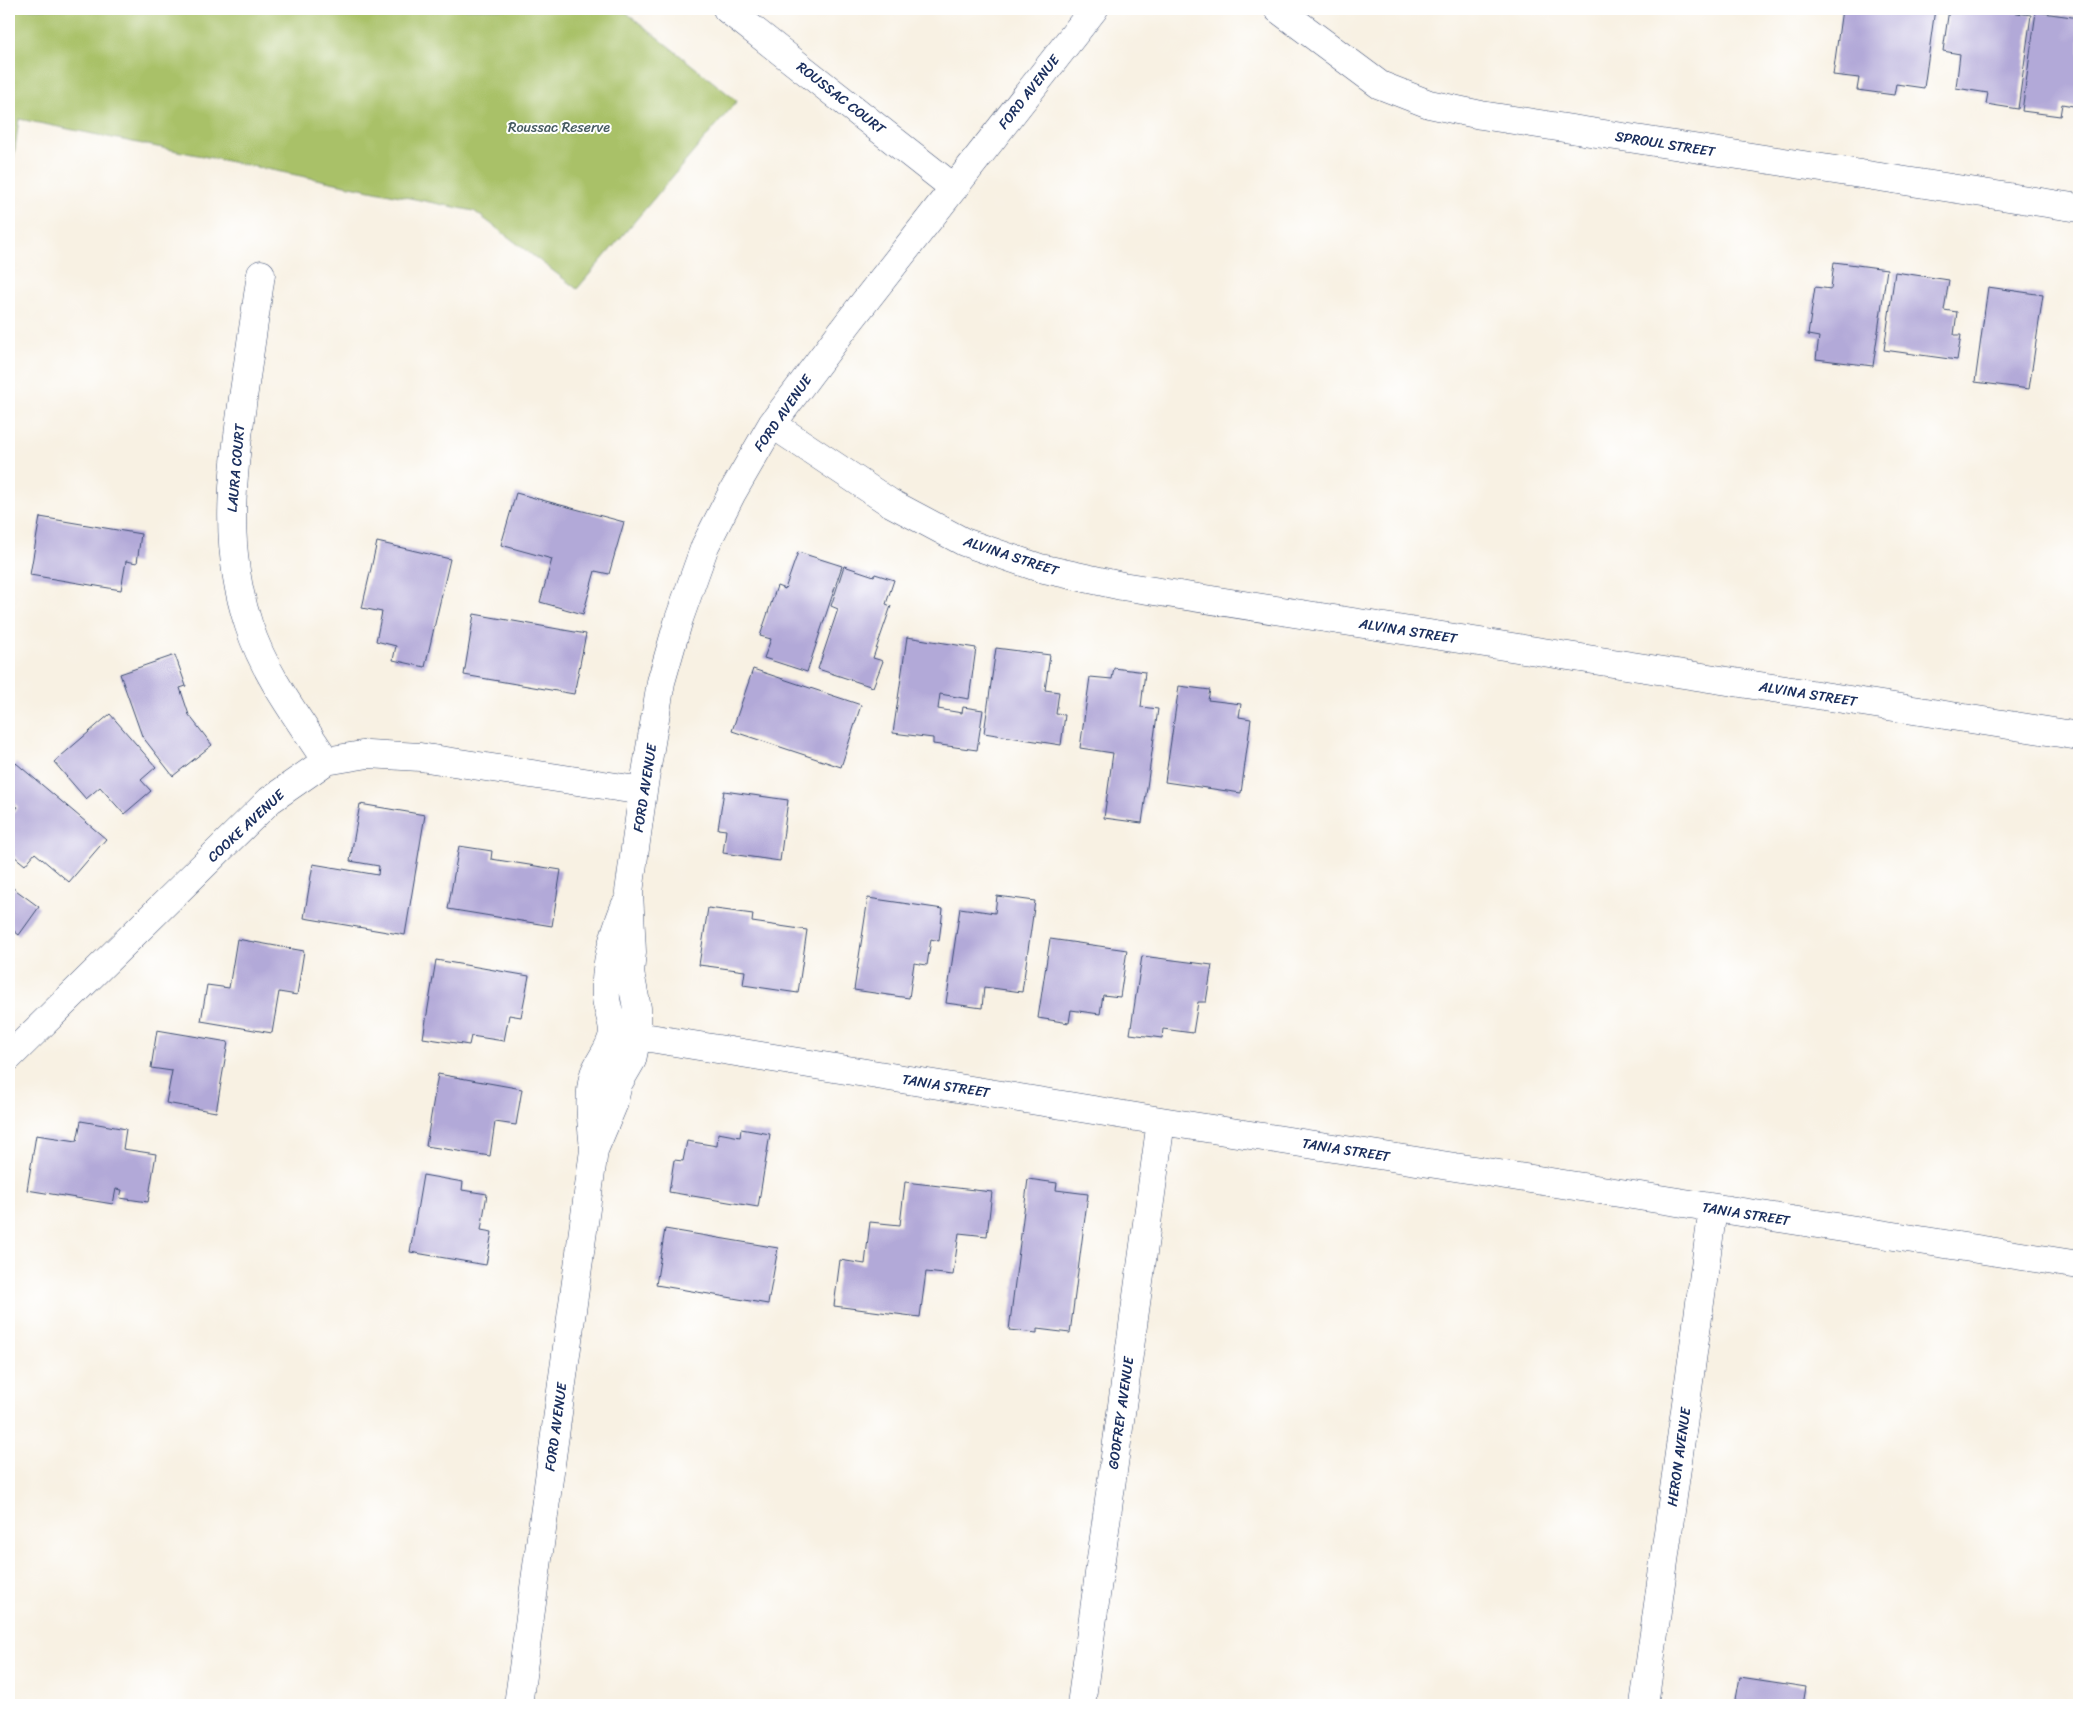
<svg xmlns="http://www.w3.org/2000/svg" width="2088" height="1714" viewBox="0 0 2088 1714" font-family="Sriracha,sans-serif">
  <style>
    .green { fill: #a9c167; stroke: #627862 }
    .building { fill: #b2a9d8 }
    .lines { fill: none; stroke-linecap: round; stroke-linejoin: round }
    .minor-casing { stroke: #3c4c72; stroke-width: 29 }
    .minor { stroke: #fff; stroke-width: 28 }
    .labels { text-anchor: middle; dominant-baseline: central; stroke-width: 4; stroke-linejoin: round; paint-order: stroke }
    .street-label { font-size: 14px; fill: #1b2f5e; stroke: #fff }
    .park-label { font-size: 14px; fill: #465b61; stroke: #fff }
  </style>
  <rect width="100%" height="100%" fill="#fff"/>
  <filter id="ink" filterUnits="userSpaceOnUse"><feTurbulence type="fractalNoise" baseFrequency=".02" numOctaves="2"/><feDisplacementMap in="SourceGraphic" scale="10" xChannelSelector="R" yChannelSelector="G"/><feConvolveMatrix kernelMatrix="1 2 1 2 8 2 1 2 1" color-interpolation-filters="sRGB"/></filter>
  <filter id="wash" filterUnits="userSpaceOnUse"><feTurbulence type="fractalNoise" baseFrequency=".0096" numOctaves="4" result="noise"/><feDisplacementMap in="SourceGraphic" scale="20" xChannelSelector="R" yChannelSelector="G"/><feGaussianBlur stdDeviation="1.12" result="paint"/><feColorMatrix in="noise" values="0 0 0 0 0 0 0 0 0 0 0 0 0 0 0 0 0 1.4 0 .05"/><feComposite in="paint" operator="in"/></filter>
  <g filter="url(#wash)">
    <rect width="100%" height="100%" fill="#f8f1e3"/>
    <!-- green -->
    <path class="green" d="M9,9h613l115,92 -160,188 -103,-78 -455,-92 -10,72z"/>
    <g id="blocks">
      <!-- building -->
      <path class="building" d="M1842,9h93l-11,79 -28,-4 -2,11 -37,-5 2,-12 -26,-3z
        M1949,9h41l41,6 -13,94 -32,-5 2,-11 -32,-5 4,-34 -17,-3z
        M2036,12l43,6v89l-17,-3 -2,12 -38,-5z
        M1834,262l53,7 -14,97 -57,-7 3,-22 -11,-2 7,-48 16,2z
        M1895,272l54,8 -5,30 13,2 -3,23h7l-4,25 -73,-10z
        M1988,287l55,8 -14,94 -54,-7z
        M516,493l108,29 -15,52 -14,-3 -12,43 -43,-12 12,-43 -51,-14z
        M40,517l101,17 -4,29 -11,-2 -5,29 -91,-15z
        M377,542l73,17 -25,108 -32,-7 3,-14 -20,-5 6,-29 -20,-4z
        M798,552l44,14 -35,106 -43,-14 7,-19 -11,-3 17,-50 8,3z
        M844,566l30,10 1,-2 19,6 -8,24 5,2 -18,52 10,3 -10,26 -55,-18 20,-60 -7,-3z
        M474,614l112,20 -12,60 -110,-19z
        M907,637l69,11 -7,51 -29,-5 -2,15 24,4 1,-6 20,3 -6,40 -44,-6v-6l-40,-5z
        M996,648l54,7 -5,35 14,2 -3,22 9,1 -4,30 -77,-12z
        M175,655l11,31 -6,2 9,27 23,30 -39,31 -31,-40 -22,-62z
        M1114,668l31,4 -4,35 17,2 -16,114 -38,-5 9,-65 -33,-5 10,-71 22,2z
        M753,669l108,36 -20,62 -109,-36z
        M1179,686l31,4 -2,10 33,4 -2,13 12,2 -10,74 -76,-11z
        M110,714l46,53 -15,13 10,11 -27,23 -24,-27 -14,12 -32,-37z
        M16,763l90,76 -37,43 -34,-29 -10,12 -16,-13v-34l9,-11 -9,-8v-27z
        M724,791l64,9 -8,61 -57,-8 3,-23 -8,-1z
        M360,804l65,11 -20,120 -101,-17 9,-54 65,11 1,-9 -29,-5z
        M459,846l33,5 -1,8 70,11 -9,56 -104,-17z
        M9,885l30,22 -20,28 -10,-8z
        M997,896l38,5 -13,91 -38,-5 -2,21 -36,-5 14,-95 35,5z
        M868,898l75,11 -4,32 -8,-2 -4,26 -13,-2 -5,35 -55,-8z
        M708,908l45,6 -1,8 55,8 -9,63 -55,-8 2,-14 -46,-6z
        M237,939l67,12 -7,44 -18,-3 -7,41 -71,-12 6,-36 22,3z
        M1050,939l77,11 -7,47 -17,-2 -3,19 -29,-4 -2,13 -31,-5z
        M1142,956l70,9 -6,37h-8l-5,31 -30,-4 -1,9 -32,-4z
        M436,960l93,16 -8,41 -12,-2 -5,26 -33,-5 -2,9 -46,-7z
        M157,1030l71,12 -12,70 -50,-9 6,-32 -21,-3z
        M438,1074l84,15 -6,36 -21,-3 -5,34 -64,-10z
        M81,1121l45,8 -3,20 33,5 -8,48 -28,-4 2,-8 -6,-1 -3,15 -86,-14 9,-55 41,6z
        M741,1129l29,5 -12,73 -89,-15 5,-32 9,1 4,-20 30,5 1,-13 22,4z
        M423,1175l40,7 -1,8 25,4 -6,36 11,2 -6,33 -76,-13z
        M1028,1179l29,4 -1,7 32,4 -18,139 -33,-4v4l-28,-3z
        M905,1182l87,10 -5,44 -28,-3 -6,42 -27,-3 -6,45 -86,-11 6,-46 25,4 5,-42 30,3z
        M665,1229l113,19 -10,56 -112,-19z
        M1740,1677l66,10 -3,18h-68z"/>
    </g>
  </g>
  <g filter="url(#ink)">
    <use href="#blocks" fill-opacity="0" stroke="#3c4c72" stroke-width="1"/>
    <g class="lines">
      <defs>
        <path id="minor" d="M727,9l227,179
          M1278,9l102,76 49,19 52,11 598,93
          M261,274c-6,42 -12,83 -18,124 -11,79 -20,150 6,228 16,49 49,92 77,135
          M772,424l117,78 75,40 76,26 82,18 957,150
          M613,1032l548,89 918,144
          M9,1057l261,-257 56,-39 42,-7 52,3 223,34
          M594,1150l19,-45 5,-21 14,-24 5,-24v-28l-7,-35 2,-21 -3,-60 14,-101 18,-109 18,-63 26,-73 27,-53 40,-69 76,-101 246,-314
          M518,1705l76,-555c-2,-26 -7,-51 0,-76 5,-14 18,-27 19,-42 0,-11 -6,-23 -7,-34 -2,-33 7,-61 19,-92
          M1081,1705l80,-584
          M1644,1705l69,-496"/>
      </defs>
      <!-- minor casing -->
      <use href="#minor" class="minor-casing"/>
      <!-- minor -->
      <use href="#minor" class="minor"/>
    </g>
  </g>
  <g class="labels">
    <!-- street labels -->
    <g class="street-label">
      <text transform="translate(1029 92) rotate(-52)">FORD AVENUE</text>
      <text transform="translate(841 98) rotate(38)">ROUSSAC COURT</text>
      <text transform="translate(1665 144) rotate(9)">SPROUL STREET</text>
      <text transform="translate(783 413) rotate(-55)">FORD AVENUE</text>
      <text transform="translate(236 468) rotate(-85)">LAURA COURT</text>
      <text transform="translate(1011 556) rotate(18)">ALVINA STREET</text>
      <text transform="translate(1408 631) rotate(9)">ALVINA STREET</text>
      <text transform="translate(1808 694) rotate(9)">ALVINA STREET</text>
      <text transform="translate(645 788) rotate(-81)">FORD AVENUE</text>
      <text transform="translate(246 826) rotate(-43)">COOKE AVENUE</text>
      <text transform="translate(946 1086) rotate(9)">TANIA STREET</text>
      <text transform="translate(1346 1150) rotate(9)">TANIA STREET</text>
      <text transform="translate(1746 1214) rotate(9)">TANIA STREET</text>
      <text transform="translate(1121 1413) rotate(-82)">GODFREY AVENUE</text>
      <text transform="translate(556 1427) rotate(-82)">FORD AVENUE</text>
      <text transform="translate(1679 1457) rotate(-82)">HERON AVENUE</text>
    </g>
    <!-- park labels -->
    <g class="park-label">
      <text x="559" y="127">Roussac Reserve</text>
    </g>
  </g>
  <!-- margin -->
  <rect width="2088" height="1714" fill="none" stroke="#fff" stroke-width="30"/>
</svg>
